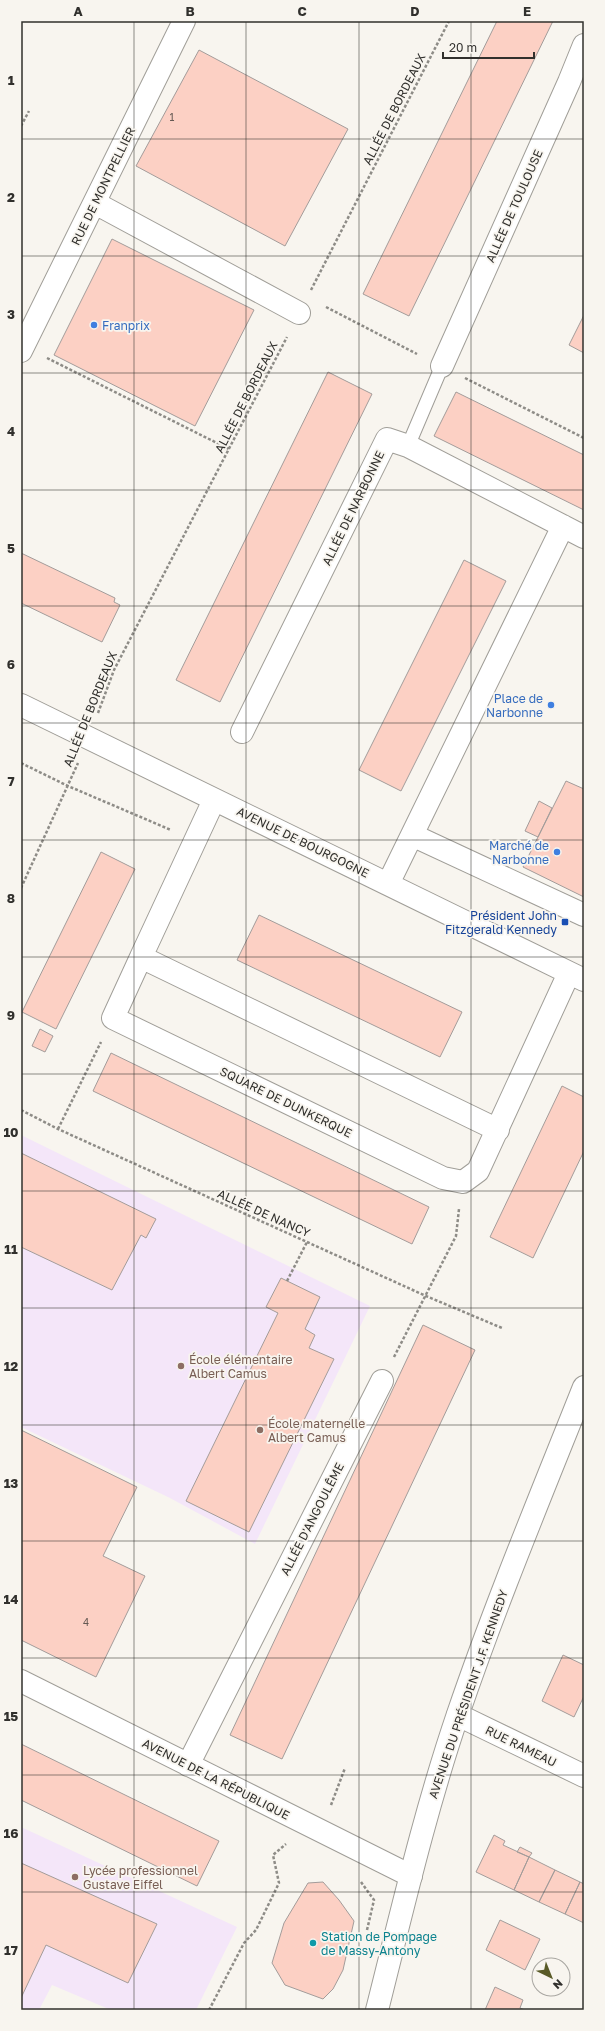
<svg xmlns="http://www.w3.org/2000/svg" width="605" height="2031" viewBox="0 0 605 2031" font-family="'Golos Text',sans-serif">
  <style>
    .education { fill: #f4e6f9 }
    .building { fill: #fcd0c4; stroke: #a39c9a }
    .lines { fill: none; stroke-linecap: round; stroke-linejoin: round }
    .lane-casing { stroke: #a09e98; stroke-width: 15 }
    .street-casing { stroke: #a09e98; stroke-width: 24 }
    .secondary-casing { stroke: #a09e98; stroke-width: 24 }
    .path { stroke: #8e8c87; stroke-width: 2.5; stroke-dasharray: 3 2; stroke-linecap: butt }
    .lane { stroke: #fff; stroke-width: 13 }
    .street { stroke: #fff; stroke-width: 22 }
    .secondary { stroke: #fff; stroke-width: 22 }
    .grid { fill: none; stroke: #31302d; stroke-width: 1; stroke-opacity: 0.55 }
    .shop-dot { fill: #3f7fe0; stroke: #f8f5ef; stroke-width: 1.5 }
    .transit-dot { fill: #1a4fb4; stroke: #f8f5ef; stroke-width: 1.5 }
    .education-dot { fill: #8d6e63; stroke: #f8f5ef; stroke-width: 1.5 }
    .culture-dot { fill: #0f9aa8; stroke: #f8f5ef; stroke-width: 1.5 }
    .labels { text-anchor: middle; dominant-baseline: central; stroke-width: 3.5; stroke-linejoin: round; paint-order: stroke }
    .number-label { font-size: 10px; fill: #645853 }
    .street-label { font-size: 12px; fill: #31302d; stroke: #f8f5ef }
    .shop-label { font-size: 12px; fill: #366cbe; stroke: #f8f5ef; text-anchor: end }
    .transit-label { font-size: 12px; fill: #164399; stroke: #f8f5ef; text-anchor: end }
    .education-label { font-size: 12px; fill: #785e54; stroke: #f8f5ef; text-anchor: start }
    .culture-label { font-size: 12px; fill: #0d838f; stroke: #f8f5ef; text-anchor: start }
    .neatline { fill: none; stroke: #31302d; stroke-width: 1.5 }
    .grid-label { font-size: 13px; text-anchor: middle; font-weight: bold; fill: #31302d }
  </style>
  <rect width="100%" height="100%" fill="#f8f5ef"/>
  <!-- education -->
  <path class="education" d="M21,1135l349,171 -115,238 -85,-46 -149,-71z
    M21,1827l216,100 -41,83h-85l-59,-25 -13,25h-18z"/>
  <!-- building -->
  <path class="building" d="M497,21h56l-144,295 -46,-22z
    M199,50l149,79 -63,117 -149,-80z
    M112,239l142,71 -59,116 -141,-71z
    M584,315v38l-15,-8z
    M328,372l44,22 -152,308 -44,-22z
    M456,392l128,63v55l-150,-74z
    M21,553l94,45 -1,4 6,3 -18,37 -81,-39z
    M464,560l42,21 -105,210 -42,-21z
    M566,781l18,8v108l-61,-30z
    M539,801l13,7 -14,29 -13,-6z
    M101,852l34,17 -79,160 -34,-17z
    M259,915l203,97 -22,45 -203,-97z
    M40,1029l13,7 -8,16 -13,-6z
    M111,1053l318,154 -17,37 -319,-153z
    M562,1086l22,11v54l-51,107 -43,-21z
    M21,1153l135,66 -10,19 -5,-3 -29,55 -91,-43z
    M281,1278l39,19 -15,32 10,6 -6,13 25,11 -85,173 -63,-31 92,-188 -12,-6z
    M423,1325l52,25 -193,409 -52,-24z
    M21,1430l116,57 -34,69 42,20 -49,101 -75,-37z
    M563,1655l21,10v31l-10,21 -32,-16z
    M21,1744l198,97 -22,45 -176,-86z
    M494,1835l11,6 -2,4 26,12 -15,33 -38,-18z
    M520,1847l12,6 -3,4 -12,-5z
    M529,1857l26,13 -16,32 -25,-12z
    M21,1863l136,61 -29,59 -82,-38 -25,53z
    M555,1870l25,12 -15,32 -26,-12z
    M323,1882l16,18 15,21 -11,49 -10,19 -10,10 -38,-14 -13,-22 12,-40 24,-40z
    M580,1882l4,2v39l-19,-9z
    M500,1920l40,19 -15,31 -39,-20z
    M495,1987l28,13 -3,8 5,2h-40z"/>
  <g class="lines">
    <defs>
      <path id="lane" d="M408,446l34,-80"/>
      <path id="street" d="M95,203l204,110
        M21,351l163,-330
        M442,366l127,-284 15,-37
        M21,705l563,275
        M242,732l145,-293 21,7 176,91
        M412,835l172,80
        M388,884l175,-358
        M141,957l73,-157
        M498,1130l-357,-173 -28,61 330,160 20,4 15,-11 91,-198
        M21,1681l390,195
        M458,1715l126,61
        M188,1765l194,-384"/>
      <path id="secondary" d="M377,2010c25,-99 48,-199 81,-296 38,-111 83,-219 126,-327"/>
    </defs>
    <!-- lane casing -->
    <use href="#lane" class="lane-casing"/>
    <!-- street casing -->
    <use href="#street" class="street-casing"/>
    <!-- secondary casing -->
    <use href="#secondary" class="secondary-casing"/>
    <!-- path -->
    <path class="path" d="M21,126l8,-15
      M311,290l138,-269
      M326,307l91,47
      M47,358l182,91
      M465,378l119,60
      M98,713l16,-43 173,-333
      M21,763l47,23 103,44
      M21,888l57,-125
      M21,1110l37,19 368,167 76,32
      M58,1129l43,-87
      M287,1281l20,-39
      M394,1357l62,-121 3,-27
      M331,1805l14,-37
      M361,1882l13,18 -7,30
      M209,2010l35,-67 12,-13 23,-47 -6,-28 13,-11"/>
    <!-- lane -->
    <use href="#lane" class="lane"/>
    <!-- street -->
    <use href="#street" class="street"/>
    <!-- secondary -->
    <use href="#secondary" class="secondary"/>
  </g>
  <!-- grid -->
  <path class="grid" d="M134,21v1989M246,21v1989M359,21v1989M471,21v1989M21,139h563M21,256h563M21,373h563M21,490h563M21,606h563M21,723h563M21,840h563M21,957h563M21,1074h563M21,1191h563M21,1308h563M21,1425h563M21,1541h563M21,1658h563M21,1775h563M21,1892h563"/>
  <!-- markers -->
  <g class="shop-dot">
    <circle cx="94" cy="325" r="4"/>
    <circle cx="551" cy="705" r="4"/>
    <circle cx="557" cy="852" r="4"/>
  </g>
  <rect class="transit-dot" x="561" y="918" width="8" height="8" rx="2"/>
  <g class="education-dot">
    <circle cx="181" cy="1366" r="4"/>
    <circle cx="260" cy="1430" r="4"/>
    <circle cx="75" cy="1877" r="4"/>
  </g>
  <circle class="culture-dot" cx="313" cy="1943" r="4"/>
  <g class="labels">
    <!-- number labels -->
    <g class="number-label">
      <text x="172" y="117">1</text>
      <text x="86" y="1622">4</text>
    </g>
    <!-- street labels -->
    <g class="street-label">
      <text transform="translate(394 109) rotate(-63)">ALLÉE DE BORDEAUX</text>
      <text transform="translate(103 186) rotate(-64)">RUE DE MONTPELLIER</text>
      <text transform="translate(514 206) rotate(-66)">ALLÉE DE TOULOUSE</text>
      <text transform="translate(246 397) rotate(-63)">ALLÉE DE BORDEAUX</text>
      <text transform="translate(353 508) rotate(-64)">ALLÉE DE NARBONNE</text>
      <text transform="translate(90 709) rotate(-68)">ALLÉE DE BORDEAUX</text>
      <text transform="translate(303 842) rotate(26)">AVENUE DE BOURGOGNE</text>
      <text transform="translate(286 1102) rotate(26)">SQUARE DE DUNKERQUE</text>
      <text transform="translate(264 1213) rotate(24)">ALLÉE DE NANCY</text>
      <text transform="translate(312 1519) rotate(-63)">ALLÉE D'ANGOULÊME</text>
      <text transform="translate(468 1694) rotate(-71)">AVENUE DU PRÉSIDENT J.F. KENNEDY</text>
      <text transform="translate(521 1746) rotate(26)">RUE RAMEAU</text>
      <text transform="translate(216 1779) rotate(27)">AVENUE DE LA RÉPUBLIQUE</text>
    </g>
    <!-- shop labels -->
    <g class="shop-label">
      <text x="102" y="325" text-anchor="start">Franprix</text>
      <text x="543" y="698">Place de<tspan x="543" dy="14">Narbonne</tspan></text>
      <text x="549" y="845">Marché de<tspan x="549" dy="14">Narbonne</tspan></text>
    </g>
    <!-- transit labels -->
    <g class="transit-label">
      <text x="557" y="915">Président John<tspan x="557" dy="14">Fitzgerald Kennedy</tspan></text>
    </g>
    <!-- education labels -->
    <g class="education-label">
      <text x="189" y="1359">École élémentaire<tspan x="189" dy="14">Albert Camus</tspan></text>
      <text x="268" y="1423">École maternelle<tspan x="268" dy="14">Albert Camus</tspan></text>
      <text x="83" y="1870">Lycée professionnel<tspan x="83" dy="14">Gustave Eiffel</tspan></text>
    </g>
    <!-- culture labels -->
    <g class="culture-label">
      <text x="321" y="1936">Station de Pompage<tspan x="321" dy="14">de Massy-Antony</tspan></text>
    </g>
  </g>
  <!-- border -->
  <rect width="605" height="2031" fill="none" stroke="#f8f5ef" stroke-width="44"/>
  <!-- north arrow -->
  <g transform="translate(551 1977) rotate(137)"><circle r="19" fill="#f8f5ef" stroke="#a8a6a1"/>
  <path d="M0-3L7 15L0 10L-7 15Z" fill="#595a27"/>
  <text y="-6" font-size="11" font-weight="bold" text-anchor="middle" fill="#31302d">N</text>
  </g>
  <!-- scale -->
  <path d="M443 52v6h91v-6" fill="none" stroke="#31302d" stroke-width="2"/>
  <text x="449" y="52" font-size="12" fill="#31302d" stroke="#f8f5ef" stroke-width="3" paint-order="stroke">20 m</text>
  <rect x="22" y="22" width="561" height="1987" class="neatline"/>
  <g class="grid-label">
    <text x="78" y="16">A</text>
    <text x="190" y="16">B</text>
    <text x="302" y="16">C</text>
    <text x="415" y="16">D</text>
    <text x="527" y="16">E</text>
    <text x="11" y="85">1</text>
    <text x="11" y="202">2</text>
    <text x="11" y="319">3</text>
    <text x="11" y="436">4</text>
    <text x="11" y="553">5</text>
    <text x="11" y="669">6</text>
    <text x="11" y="786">7</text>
    <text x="11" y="903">8</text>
    <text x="11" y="1020">9</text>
    <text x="11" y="1137">10</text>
    <text x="11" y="1254">11</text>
    <text x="11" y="1371">12</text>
    <text x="11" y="1488">13</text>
    <text x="11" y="1604">14</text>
    <text x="11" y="1721">15</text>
    <text x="11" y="1838">16</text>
    <text x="11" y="1955">17</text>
  </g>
</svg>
